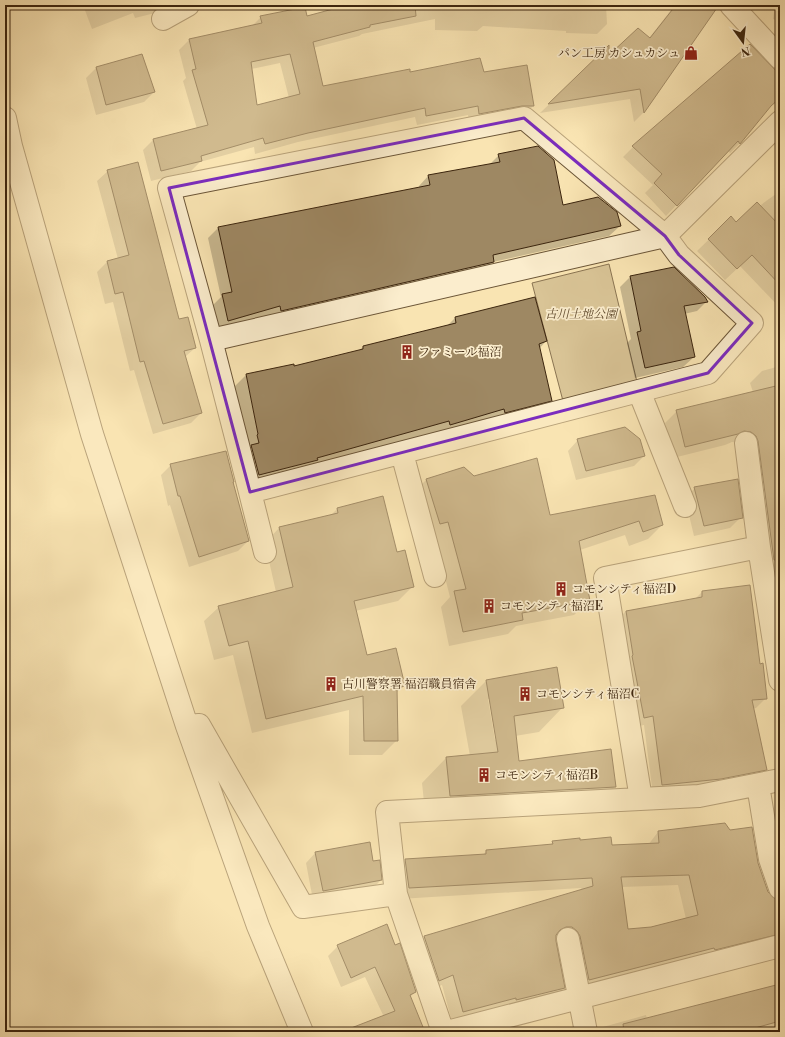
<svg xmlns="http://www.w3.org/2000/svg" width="785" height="1037" viewBox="0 0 785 1037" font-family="'Libre Bodoni','Noto Serif JP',serif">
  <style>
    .green { fill: #d9c496; stroke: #8a7452 }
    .shadow { fill: #0003; fill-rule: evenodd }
    .building { fill: #9e8863; stroke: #3c250e; fill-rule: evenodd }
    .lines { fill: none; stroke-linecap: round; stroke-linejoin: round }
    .minor-casing { stroke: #6b5537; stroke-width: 24 }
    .minor { stroke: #fbedcd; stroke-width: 22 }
    .marked { fill: none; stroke: #7b2cbf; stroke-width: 3; stroke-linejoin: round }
    .labels { text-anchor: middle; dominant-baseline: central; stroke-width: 3.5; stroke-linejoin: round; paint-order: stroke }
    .poi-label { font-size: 12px; fill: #3c250e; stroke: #fbedcd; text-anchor: start }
    .park-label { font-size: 12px; font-style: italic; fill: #634d30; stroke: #fbedcd }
  </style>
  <rect width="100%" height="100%" fill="#f9e4b2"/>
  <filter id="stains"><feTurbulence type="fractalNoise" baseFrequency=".005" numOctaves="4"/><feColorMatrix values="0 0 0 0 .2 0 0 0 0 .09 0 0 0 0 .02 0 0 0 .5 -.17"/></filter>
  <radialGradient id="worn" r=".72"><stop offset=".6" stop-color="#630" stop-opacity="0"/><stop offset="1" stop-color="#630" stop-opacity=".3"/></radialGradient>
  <!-- green -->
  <path class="green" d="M609,264l28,118 -74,19 -31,-118z"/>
  <!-- shadow -->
  <path class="shadow" d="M83,5h80l-8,8 -20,5 -2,-5 -41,16z
    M352,5h254l1,19 -10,10 -31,-1v-2l-83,-5 -6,5 -42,-1v-11l-73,15 -3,2 -46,12 9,39 88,-14h73l43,-7 7,40 -10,10 -54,7 -1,-8 -51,10 -2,-8 -117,25 -43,12 -1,-7 -54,15 -9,9 -40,10 -8,-31 10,-10 44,-11 -14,-48 3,-3 -7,-28 10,-10 63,-14 9,-9h45zM280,63l9,35 -33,8 -5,-37z
    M675,5h33l8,4 -72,103 -10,10 -4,-23 -90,14 68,-65v9l41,-19z
    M775,5h5v17l-7,-3z
    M96,68l58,24 -10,10 -48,13 -10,-37z
    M780,76v22l-14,12 -26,33 -10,10 -2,-2 -62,65 -21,-23 8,-8 -30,-28 10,-10z
    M499,155l64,51 57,20 -11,10 -116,26 -10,10 -265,58 -6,-24 9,-9 -13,-59 10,-10 201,-40v-2l10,-11 60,-10z
    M108,171l70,149 17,28 -10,9 16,56 -10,10 -38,11 -19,-64 -4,1 -17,-69 -8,2 -8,-32 10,-10 11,-3 -21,-78z
    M780,191v117l-40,-42 -15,14 -28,-29 34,-33 5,5z
    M630,277l77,24 -10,10 -13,3 10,43 -11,10 -48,11 -8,-35 4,-4 -11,-52z
    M455,318l91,23 -7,8 12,51 -13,13 -292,74 -12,-100 12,-12 47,-7 66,-17 4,-4 84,-21z
    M780,366v231l-35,-150 -6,-4 -7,-1 -7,3 -52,13 -8,-35 12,-12 76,-19 -3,-9 12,-12z
    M578,440l66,16 -10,10 -58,14 -8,-29z
    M171,465l61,18 16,58 -10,10 -49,16 -19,-62 -2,1 -7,-31z
    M474,477l75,39 105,-20 8,29 -14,14 -19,7 -4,-11 -45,15 9,50 -15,15 -58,11 -8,8 -59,12 -8,-39 9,-10 -16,-62 -22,-41 15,-15z
    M695,488l45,30 -10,10 -36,8 -9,-38z
    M337,509l59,44 17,33 -15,15 -43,10 11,46 38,29 -8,7 1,47 -15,15h-33v-45l-97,23 -19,-78 -19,5 -10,-39 15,-14 57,-15 -11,-49 14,-15 51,-12z
    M749,586l10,79 7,33 -10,10 -4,1 14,60 -10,10 -103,16 -9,-70 -10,2 -18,-106 10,-10 68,-11 8,-8z
    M557,668l6,39 -24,25 -24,4 3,27 97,24 -25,25 -164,9 -4,-38 24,-25 24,-2 -9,-50 25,-25zM488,699h2l7,41h-2z
    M780,823v34l-12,-24z
    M658,832l99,31 10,30 10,8h3v36l-202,53 -17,-52 -6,-1 9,51 -11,11 -101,23 -10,-37 -14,6 -15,-43 11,-11 158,-47 -1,-2 -182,11 -5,-28 11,-11 78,-5 3,-4 63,-5 4,-4 26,-1 32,5 37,-1zM678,885l8,34 -58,14 -6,-46z
    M316,852l56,10 9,18 -10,10 -58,10 -7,-37z
    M386,926l29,66 -5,5 14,35h-65l25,-15 -19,-40 -24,10 -13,-31 10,-10z
    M780,985v47h-184l7,-5 43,-12 1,4z"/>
  <!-- building -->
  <path class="building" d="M348,5h67l1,11 -46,9v2l-57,15 10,44 87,-17v3l70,-14 4,14 43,-7 7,41h-12l-43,8 -1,-8 -52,10 -1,-8 -117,25 -43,11 -2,-6 -62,18 1,5 -41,10 -8,-32 55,-14 -16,-55 4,-1 -7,-30 73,-16 -2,-7 45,-9 2,9zM290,54l10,40 -43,11 -6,-43z
    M676,5h43l-75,108 -4,-24 -92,15 61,-59v10l29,-27 12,10z
    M750,44l30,31v23l-9,8 -31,38 -2,-3 -61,65 -23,-23 8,-9 -30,-28z
    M142,54l13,38 -49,13 -10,-38z
    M538,146l16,14 9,45 35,-8 19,15 4,14 -128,29 1,7 -213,49 -1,-5 -52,15 -6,-27 10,-2 -14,-65 212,-42 -2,-10 72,-13 -2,-8z
    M138,162l41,157 9,-2 8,31 -12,3 18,62 -39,11 -19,-63 -4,1 -17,-70 -8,2 -8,-33 22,-6 -22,-85z
    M757,202l23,24v59l-28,-30 -15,14 -29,-30 23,-23 5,6z
    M674,267l31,30 3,5 -24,4 11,51 -50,11 -8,-36 4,-1 -11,-55z
    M535,297l12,44 -8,3 13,57 -47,12 -1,-4 -54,16 -1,-4 -132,37 1,2 -59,15 -8,-30 8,-2 -2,-8 1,-1 -12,-60 48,-10v2l69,-17v-3l93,-23 -1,-6z
    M780,385v174l-6,1 -16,-119 -2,-5 -5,-4 -7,-1 -6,3 -53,13 -9,-37z
    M625,427l15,12 5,17 -59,15 -9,-32z
    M226,451l8,31h-1l16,59 -50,16 -19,-61h-2l-8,-32z
    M537,458l13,57 105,-20 8,30 -20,7 -4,-11 -60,20 11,60 -68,12 1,7 -60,12 -9,-41 12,-2 -18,-67 -8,2 -14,-45 38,-12 10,9z
    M738,479l5,39 -39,8 -10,-39z
    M383,496l14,56 8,-2 9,37 -60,14 13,54 29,-7 9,38 -8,2 1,53h-34l-1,-45 -97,23 -18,-78 -19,5 -11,-40 75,-19 -14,-60 59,-14 -1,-5z
    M750,585l10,79 3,-1 4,36 -15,1 15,70 -46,9 -59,6 -9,-69 -9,2 -12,-62 1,-1 -7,-44 76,-14v-6z
    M557,667l7,41 -50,8 5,45 92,-12 5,38 -166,9 -4,-39 52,-5 -12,-72z
    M780,822v21l-3,-20z
    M725,823l5,7 22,-3 6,36 10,29 9,8 3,15v19l-65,16 -1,-2 -125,32 -9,-44 -3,-5 -5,-4h-6l-6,3 -4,5v6l9,47 -49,12v-2l-53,14 -10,-37 -14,6 -15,-45 169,-50 -1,-8 -183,10 -4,-29 81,-5v-4l67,-6 -1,-3 28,-3v2l31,-3 1,8 47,-2 -1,-12zM689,875l9,40 -47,12 -23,2 -7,-52z
    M370,842l3,19 7,-1 2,20 -59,11 -8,-39z
    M387,924l8,21 5,-2 16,49 -6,3 15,37h-79v-2l49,-19 -20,-44 -24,11 -14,-33z
    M780,984v37l-39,11h-117l-1,-8z"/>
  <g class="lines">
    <defs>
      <path id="minor" d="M731,5l49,53
        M163,19l25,-14
        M5,118l6,28 81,288 95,292 71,200 44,106
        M524,118l141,118 14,19 73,68 -44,50 -458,119 -39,-152 -42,-152z
        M211,340l454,-104 115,-114
        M639,391l46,115
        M746,443l13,104
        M402,453l33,123
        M250,492l15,60
        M188,726l11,-1 104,182 93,-13
        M758,785l12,74 10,29
        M641,799l-36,-221 154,-31 21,133
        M568,939l18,93
        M443,1032l-47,-138 -9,-82 312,-16 81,-16
        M447,1032l333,-86"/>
    </defs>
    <!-- minor casing -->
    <use href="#minor" class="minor-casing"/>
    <!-- minor -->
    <use href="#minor" class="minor"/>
  </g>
  <!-- marked area -->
  <path d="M0 0H785V1037H0ZM524,118l141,118 14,19 73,68 -44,50 -458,119 -81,-304z" fill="#f9e4b2" fill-opacity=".55" fill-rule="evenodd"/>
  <path class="marked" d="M524,118l141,118 14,19 73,68 -44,50 -458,119 -81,-304z"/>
  <!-- icons -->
  <defs>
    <symbol id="shop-bare" viewBox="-9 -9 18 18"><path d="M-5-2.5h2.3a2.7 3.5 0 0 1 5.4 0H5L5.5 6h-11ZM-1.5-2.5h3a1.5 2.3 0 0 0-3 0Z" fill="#8f2418" stroke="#fbedcd" stroke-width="2.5" paint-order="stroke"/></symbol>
    <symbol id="building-bare" viewBox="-9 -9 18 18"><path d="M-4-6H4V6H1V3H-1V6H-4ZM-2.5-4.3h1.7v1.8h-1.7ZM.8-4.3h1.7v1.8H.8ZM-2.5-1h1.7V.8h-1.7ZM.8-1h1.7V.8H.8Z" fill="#8f2418" stroke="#fbedcd" stroke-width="2.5" paint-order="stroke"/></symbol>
  </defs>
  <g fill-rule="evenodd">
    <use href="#shop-bare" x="681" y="43" width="20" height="20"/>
    <use href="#building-bare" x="397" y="342" width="20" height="20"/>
    <use href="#building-bare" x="551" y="579" width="20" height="20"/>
    <use href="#building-bare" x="479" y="596" width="20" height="20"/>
    <use href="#building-bare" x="321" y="674" width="20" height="20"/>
    <use href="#building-bare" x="515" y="684" width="20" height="20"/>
    <use href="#building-bare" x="474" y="765" width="20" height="20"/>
  </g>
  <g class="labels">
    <!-- poi labels -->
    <g class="poi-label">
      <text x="680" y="53" text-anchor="end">パン工房 カシュカシュ</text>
      <text x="418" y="352">ファミール福沼</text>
      <text x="572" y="589">コモンシティ福沼D</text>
      <text x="500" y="606">コモンシティ福沼E</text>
      <text x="342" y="684">古川警察署 福沼職員宿舎</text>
      <text x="536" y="694">コモンシティ福沼C</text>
      <text x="495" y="775">コモンシティ福沼B</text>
    </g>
    <!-- park labels -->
    <g class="park-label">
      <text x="581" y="314">古川土地公園</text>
    </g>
  </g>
  <!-- margin -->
  <rect width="785" height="1037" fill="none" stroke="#f9e4b2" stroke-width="20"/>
  <rect x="6" y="6" width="773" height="1025" fill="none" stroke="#3c250e" stroke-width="2"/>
  <rect x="10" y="10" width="765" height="1017" fill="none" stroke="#3c250e"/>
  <!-- north arrow -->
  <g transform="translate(743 42) rotate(165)" stroke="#fbedcd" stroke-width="3" paint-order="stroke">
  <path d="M0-3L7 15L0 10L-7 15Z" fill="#3c250e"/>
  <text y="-6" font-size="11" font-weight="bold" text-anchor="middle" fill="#3c250e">N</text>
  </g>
  <rect width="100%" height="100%" filter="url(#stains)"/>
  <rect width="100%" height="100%" fill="url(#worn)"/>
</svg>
